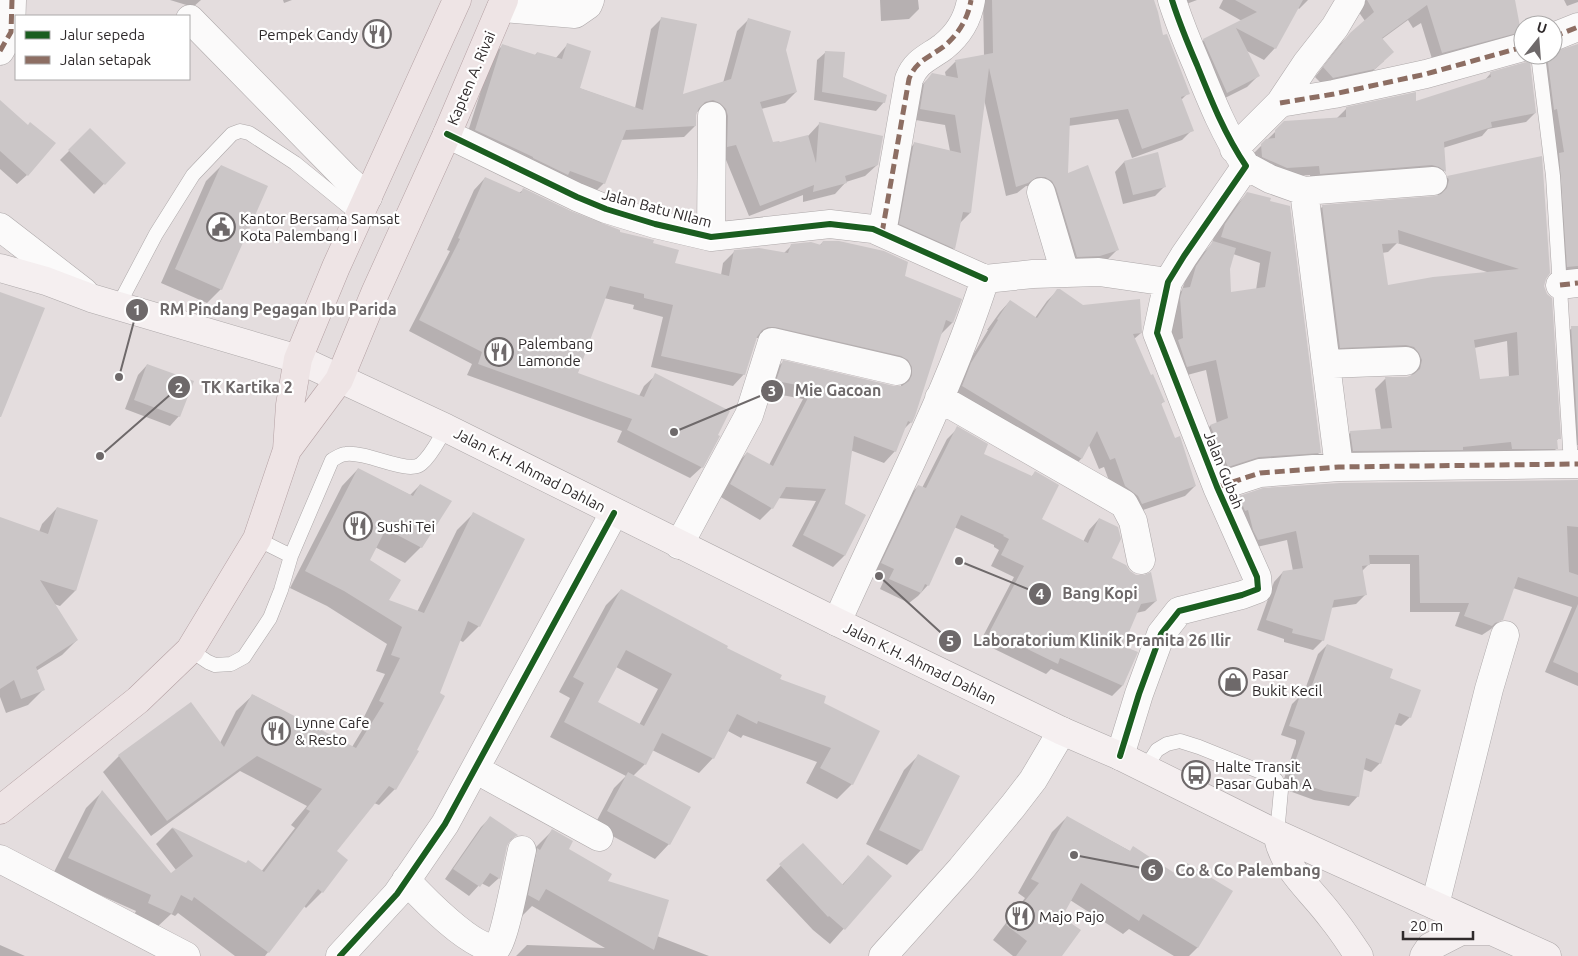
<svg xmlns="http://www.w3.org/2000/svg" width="1578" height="956" viewBox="0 0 1578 956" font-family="Ubuntu,sans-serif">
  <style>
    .shadow { fill: #0003; fill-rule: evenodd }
    .building { fill: #cbc6c7; fill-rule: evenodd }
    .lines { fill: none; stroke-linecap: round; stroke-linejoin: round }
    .lane-casing { stroke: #ada8a9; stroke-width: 15 }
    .street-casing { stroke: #ada8a9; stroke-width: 29 }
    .secondary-casing { stroke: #ada8a9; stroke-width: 29 }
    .primary-casing { stroke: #b4a0a3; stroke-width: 29 }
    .lane { stroke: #fbfafa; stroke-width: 14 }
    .street { stroke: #fbfafa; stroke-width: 28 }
    .secondary { stroke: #f5eff0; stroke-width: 28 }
    .primary { stroke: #eee4e5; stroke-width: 28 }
    .quiet { stroke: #8d6e63; stroke-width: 5; stroke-dasharray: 10 5; stroke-linecap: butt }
    .cycleway-casing { stroke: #fff; stroke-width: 9 }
    .cycleway { stroke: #1b5e20; stroke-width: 6 }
    .labels { text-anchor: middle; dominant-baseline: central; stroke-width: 4.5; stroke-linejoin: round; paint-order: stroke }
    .poi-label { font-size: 15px; fill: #2f2a2b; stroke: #fff; text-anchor: start }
    .street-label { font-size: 15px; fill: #2f2a2b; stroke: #fff }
    .leader { fill: none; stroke: #6e696a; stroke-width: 2 }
    .callout-dot { fill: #6e696a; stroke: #fff; stroke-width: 2 }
    .mark-label { font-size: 15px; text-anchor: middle; font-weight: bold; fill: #fff }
    .callout-label { font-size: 16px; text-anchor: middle; font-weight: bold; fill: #6e696a; stroke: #fff; stroke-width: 4.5; stroke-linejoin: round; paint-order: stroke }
  </style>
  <rect width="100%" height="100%" fill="#e4ddde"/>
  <!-- shadow -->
  <path class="shadow" d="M170,0h31l-8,7z
    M283,0h9l-8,3z
    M880,0h38l1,9 -10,10 -28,2z
    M983,0h169l10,37 26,56 -7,7 11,30 -10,10 -50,18 -14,-39 -50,7 -2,49 52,74 -10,10 -41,8 -32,-80 -9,-1 -9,7 -11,3 -22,-97 -14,114 -10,10 -6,25 -10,10 -54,-24 14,-80 10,-10 36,7 -5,-26 -35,-6 12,-34 10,-10 14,2 -1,-5 10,-10 29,-6z
    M1179,0h18l-16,6z
    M1223,0h85l-9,9 -2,-2 -22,41 -11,12 -19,-10 13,26 -11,11 -32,16 -22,-52 11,-11 38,-19 -23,-13z
    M1366,0h148l6,31 -9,9 -78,22 -12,-39 -8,5 -5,-8 -26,19 2,22 -19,17 -41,8 -9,-9 26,-34 24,-22 -7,-10v-3z
    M1564,0h14v2l-11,4z
    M662,18l19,78 42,-13 14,-52 11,-11 37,30 11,42 -11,11 -24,6 11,35h7l29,-8 12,-13 57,42 -12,11 -19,6 -11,12 -32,8v-7l-54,21 -25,-61 -23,-44 -5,1 -1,14 -11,11 -64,3 -16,43 -11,11 -128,-53 27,-85 11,-11 31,11 3,-3 18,6 12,-14 12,43 56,20 16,-79z
    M1578,45v229l-20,2 -16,-221h11v-1z
    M826,52l15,26 43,24 -8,9 -62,-11 3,-40z
    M1491,73l44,40 -9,9 -38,7 -6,7 -39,12 1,23 -9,9 -124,3 -1,-8 -33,2 -25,-22 33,-33 52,-4 9,-9 69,-7 69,-21z
    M0,101l27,74 -10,9 -17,-15z
    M90,130l34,33 -30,31 -34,-34z
    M1124,162l41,24 -10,10 -32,8 -8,-32z
    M221,166v123l-14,14 -46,-20 45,-102z
    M1448,177l96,102 -1,7 16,152 -3,3 1,7 -10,10 -204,3 -2,-19 10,-10 30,-2 -6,-41 10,-10 26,-2 1,-6 -82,-14 -18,-140 10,-10 113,-9 3,-1v-10zM1397,243l93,30 -103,13 -5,-33 6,-1zM1507,341l2,36 -30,3 -5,-32z
    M485,178l34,15 4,-3 95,43 34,11 22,20 47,11 2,-12 12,-12 48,3 9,-9 27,1 4,-4 81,35 56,22 -8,24 -12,12 -29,87 -8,8 -8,21 -11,12 -34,-13 -7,54 22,11 -21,41 -11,11 -41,-21 24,-45 -38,-3 -6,10 -12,12 -41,-24 17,-32 11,-11 22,12 34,-66 -37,-7 5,-19 12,-11 111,26 7,-1v-9l-138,-40h-7l-12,36 -11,12 -82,-19 12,-50 -30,-8 1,-4 -30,-7 -28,76 63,22 5,-10 12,-11 46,92 -12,11 -73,-36 5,-11 -155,-56 5,-11 -63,-33 41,-80 -3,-1 27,-60z
    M1248,193l21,6 51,253 -11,11 -92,14 -18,-40 11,-11 7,-2 -11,-54 -30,8 -9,-26 3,-42 2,-10 10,-10 4,-12 16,-24 10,-10 2,-8 23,-32zM1233,254l27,9 -4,27 -26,3 -2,-24z
    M1058,290l25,16 58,27 -7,6 16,38 14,24 -4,4 35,81 -10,10 -54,18 -16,-17 -11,-30 -5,2 -10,-24 -8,14 -10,10 -119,-72 9,-22 27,-45h-1l13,-18 10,-11 25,17 12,-17z
    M1578,327v118l-9,1 -7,-109 10,-9z
    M147,365l32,51 -9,10 -45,-17 13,-34z
    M958,428l24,27 49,22 4,-4 6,47 42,22 6,-12 10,-11 12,40 18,13 27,29 -11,10 -9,2 -15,33 1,40 -10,10 -61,-27 -5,5 -66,-32 34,-65 -23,-11 8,-16 -5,-3v-2l-40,-18 -26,58 -10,11 -9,7 -29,-14 4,-9 -13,-6 37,-77 10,-11 4,2 25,-49z
    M358,469l52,26 10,-10 1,62 -16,16 -30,-16 -7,13 19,40 30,12 40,-82 17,-17 5,113 -16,16 -4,-2 -43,111 1,1 -22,37 -16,16 -5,-2 -39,48 -13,41 -16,16 -2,-2 -39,50h-30l-57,-43 -3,3 -4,-2 -16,15 -23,-10 4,-8 -83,-37 33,-66 16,-16 69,82 5,-4 -20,-26 16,-16 89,44 34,-44 -4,-3 16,-19 -67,-35 -89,65 -48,-64 16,-16 101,-13 16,-32 17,-16 99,52 17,-28 -5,-2 21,-43 -9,-3 11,-27 -60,-38 -37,-18 52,-102z
    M1578,481v205l-33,-14 27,-65 -59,-19 -12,31 -10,10 -9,6 -27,-9 5,-14h-50v-48h-41l-7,7 4,23 -10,10 -26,4 -7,32 -10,10 -29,-8v-3l-27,-9 17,-48 9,-10 10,-1 -6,-31 -39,9 -18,-42 10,-10z
    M57,508l39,12 -21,71 -15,15 -6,-2 23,36 -15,15 -26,16 8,18 -16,16 -22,8 -6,-16v-179l39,14 3,-8z
    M621,590l201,113 30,81 -15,15 -31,-16 11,-21 -74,-27 -2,3 -13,-7 -15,27 -14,15 -47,-23 -7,14 -12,12 36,68 -14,15 -61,-33 20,-38 12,-12 -76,-39 20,-39 -11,-6 47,-87zM616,667l42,22 -19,36 -43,-22z
    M1327,645l61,34 22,38 -9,9 -7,-2 -14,39 -9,9 -8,-3 -5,27 -9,10 -35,-6 -33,-12 15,-45v-3l-15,-5 11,-31 9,-9h2l15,-41z
    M918,756l3,94 -14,15 -41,-21 38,-74z
    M1067,817l109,59 12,-11 10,82 -9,9h-15l-45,-27 -6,5 -53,-34 -10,18v38h-47l-20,-16 32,-42 -7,-5 34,-61z
    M490,818l26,17 -10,10 -7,33 -10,9 -8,-4 -12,13 -24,-17 36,-52z
    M552,831l15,18 39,33 51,54 52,20h-193l11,-11 78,3 -73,-42 -10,10 -9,-5 17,-54 6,-10z
    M803,844l38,42 27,-29 23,19 -61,68 -17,-14 -47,-50z
    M0,945l25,11h-25z"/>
  <!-- building -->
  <path class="building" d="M992,0h162l4,12 5,23 4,-1 23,60 -9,3 13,34 -52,18 -14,-40 -58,9 -2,55 20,-8 31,85 -19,6 -23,1 -21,-69 -4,-7 -7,-4h-8l-9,6 -12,4 -27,-119 -18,145 -8,-1 -8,37 -56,-25 15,-82 47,11 -6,-38 -35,-6 4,-25 8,-11 26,5 -3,-18 38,-7z
    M1235,0h68l-27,49 -40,-21 24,48 -33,17 -24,-54 54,-27z
    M1367,0h148l6,32 -79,21 -15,-48 -45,33 12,14 -19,17 -42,9 -10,-11 27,-34 24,-21z
    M661,17l36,7 -14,70 48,-15 17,-61 43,13 -5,19 11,42 -37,10 13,40 6,-1 1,1 28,-7 8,28 3,-41 64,14 -5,29 -33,11 2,7 -34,9 1,-7 -54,21 -24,-61 -9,2 1,-31 -2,-7 -6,-6 -7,-3 -8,2 -6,6 -3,7v11l-70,4 -21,54 -35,-13 -2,4 -35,-17v-1l-58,-27 27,-86 34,11 1,-3 25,7 5,-16 24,8 -11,37 63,22z
    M1578,44v222l-11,1 -8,-114 5,-1 -7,-43 -3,1 -7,-55h6v-3z
    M825,51l20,1 -2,25 44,18 -2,8 -63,-11z
    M1530,61l6,52 -45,9 1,5 -48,15 2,30 -7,-5 -7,-2 -112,9 -1,-8 -32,2 -25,-11 -1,-13 5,-5 9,-1v-8l9,-9 62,-4v-10l70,-15v9l75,-24 -1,-5z
    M0,100l28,25 2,-3 26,21 -28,33 -28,-25z
    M90,128l36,35 -21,22 -37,-35z
    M1158,152l8,35 -33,8 -9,-34z
    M1542,156l8,117 -4,6 -2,7 3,8 5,4 9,141h-4l1,10h-46l-1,-7 -48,5v3l-110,1 -3,-20 42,-3 -7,-51h22l7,-3 6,-5 2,-9 -3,-7 -5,-6 -8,-2 -66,3 -18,-143 113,-9 6,-2 6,-6 2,-8 -2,-4zM1398,230l121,39 -86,8 -45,8 -6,-41 17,-1zM1517,332l2,43 -39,4 -6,-39z
    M221,165l47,21 -46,104 -47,-21z
    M485,177l36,16 2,-5 48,23 49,19v2l34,8 -1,3 26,7 -4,13 54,13 5,-26 25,-2 29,5 3,-9 20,-2 10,3 2,-4h16l45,10 24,11 -3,14 57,23 -9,24 -7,-3 -31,96 -3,7 -4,-2 -12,31 -42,-16 -9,68 21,11 -21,41 -42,-21 23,-46 -40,-2 -13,22 -43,-25 17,-32 26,14 40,-78 -37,-7 7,-21 111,26h8l7,-5 3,-6v-8l-4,-7 -7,-4 -126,-29h-7l-6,3 -5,7 -12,38 -84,-19 12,-51 -29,-7v-4l-34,-8 -32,87 66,24 11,-24 75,38 -12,24 2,1 -17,32 -76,-38 5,-11 -154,-55 4,-12 -63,-32 41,-81 -2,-1z
    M1247,192l24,6 -1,3 20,5 31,247 -62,4 -31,10 -18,-42 18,-7 -12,-58 -29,7 -9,-27 5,-2 -3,-40 3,-10 7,-1 6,-21 17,-25 23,7 -6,21 1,23 34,-5 6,-35 -50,-15 4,-13z
    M1057,289h3l23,16 57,-6 2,34 -9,1 18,41 2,-1 12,28 -4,1 14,35 5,-2 16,50 -54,18 -4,-8 -13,-10 -10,-28 -5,2 -13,-29 -15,28 -120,-73 9,-23 27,-43 -1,-1 13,-19 27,18z
    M0,292l45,16 -44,109h-1z
    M1571,326h7v110z
    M147,364l47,17 -14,36 -46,-17z
    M957,426l31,18 -4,10 48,22 3,-5 24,14 -17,34 46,24 11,-25 19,9 3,12 -9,19 14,7 4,6 6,4h8l7,-3 6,29 -16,3 -18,42 15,6 -15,34 -63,-28 -2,6 -68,-33 34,-65 -23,-11 8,-16 -6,-3 1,-1 -43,-20 -32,71 -4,-2 -4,9 -32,-14 5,-10 -13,-6 37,-78 8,3z
    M358,468l55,28 7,-12 32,17 -30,47 -36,-19 -16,31 31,20 -12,20 35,13 49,-101 52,27 -45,88 -12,-6 -28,72 5,3 -28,54 2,1 -23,39 -7,-4 -52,65 11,9 -25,33 -5,-4 -49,64 -75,-56 -2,4 -11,-6 -9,19 -24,-11 3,-8 -83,-37 34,-68 69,83 22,-17 -21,-29 74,36 2,-3 16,12 46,-61 -4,-2 16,-20 -65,-33 -90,65 -49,-66 73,-53 33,45 28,-53 104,54 28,-45 -5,-2 21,-43 -9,-3 11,-28 -58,-36 -39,-20z
    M1578,480v47l-11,-1 2,46 9,3v22l-60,-20 -15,43 -8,3 -3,3 -28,-10 5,-13h-49l-1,-48h-50l1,10 -8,1 5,29 -33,5 -10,41 -32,-8 1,-4 -27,-9 17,-49 20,-3 -7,-37 -38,9 -5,-10 -5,-20 -3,1 -6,-15 24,-8 77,-5z
    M57,507l41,13 -22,71 -36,-11 38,60 -42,27 9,23 -24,9 -7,-19 -14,9v-172l48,17z
    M621,589l107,57 -1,2 55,27 -2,4 46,17 -2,7 56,28 -27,54 -33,-17 11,-20 -73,-27 -1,3 -20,-10 -23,45 -52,-26 -16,32 -82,-43 20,-39 -11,-6zM626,650l46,24 -28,52 -46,-24z
    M1578,604v69l-25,-11z
    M1327,644l66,25 -3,9 31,12 -10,28 -12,-5 -18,51 -15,-6 -7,39 -35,-6 -35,-12 16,-46 -1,-2 -15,-5 12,-33 7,3z
    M918,754l42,22 -38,75 -43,-21z
    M628,772l63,35 -21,38 -63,-34z
    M490,816l28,19 -7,4 -4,7 -7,33 -10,-6 -10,14 -27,-18z
    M1067,816l63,35 3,-5 46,30 8,-13 46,28 -35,57 -55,-34 -4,7 -58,-38 -19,34 19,13 -19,26h-46l11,-15 -21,-16 33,-42 -8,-4z
    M552,829l21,12 -4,8 43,25 -4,7 61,19 -15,50 -108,-61 -7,12 -11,-6 9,-47 3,2z
    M803,843l40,42 25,-30 24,21 -47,54 -16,-14 -1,1 -49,-53z"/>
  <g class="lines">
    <defs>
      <path id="lane" d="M1538,55l15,121 18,288
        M118,306l38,-72 37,-59 39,-41 8,-3 9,2 46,30 65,53
        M291,556l41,-96c4,-2 9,-6 14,-6 21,-3 62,21 75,10 11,-9 18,-25 25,-36
        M190,650l18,12 7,3 16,-1 13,-7 26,-39 11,-28 10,-34 -34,-17
        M1144,770l13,-20 10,-6 13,-3 19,6 67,27 10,6 5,10 -4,44"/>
      <path id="street" d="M501,8l74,6 13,-9 2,-5
        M190,19l158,161 20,17
        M1553,37l25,-10
        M0,51l11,-19 1,-32
        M1280,103l54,-9 92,-20 97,-27
        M447,134l130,63 29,12 49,15 56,13 119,-13 43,5 112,50
        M1234,149l46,-46 26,-39 29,-37 16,-27
        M1246,166l24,13 34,12
        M1041,192l24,81
        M0,227l84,65
        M882,233l27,-154c7,-18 19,-21 34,-32 15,-12 25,-28 28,-47
        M711,237l1,-121
        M985,279l48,-5 66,-2 69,10
        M1560,285l18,-2
        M1326,364l80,-3
        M939,398l185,106 9,17 8,39
        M1339,467l-35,-276 129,-10
        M1217,487l43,-14 79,-6 239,-3
        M679,545l70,-130 23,-73 125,29
        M837,622c50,-113 110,-224 148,-343
        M1120,756l19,-62 22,-60 18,-23 63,-16 16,-6 -1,-12 -40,-90 -60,-154 11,-51 16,-26 62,-90c-21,-31 -35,-66 -49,-101 -9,-21 -18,-43 -25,-65
        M475,769l124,68
        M0,859l186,97
        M406,880c13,14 72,76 91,67 8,-9 21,-80 25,-97
        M1435,905l54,-216 16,-54
        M340,956l57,-62 48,-70 169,-311
        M883,956l78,-87 52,-63 20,-26 29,-49"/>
      <path id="secondary" d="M0,268l46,13 45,17 207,61 148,69 391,194 225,109 58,25 157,78 270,122
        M1277,834c8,38 33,54 55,84 10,12 18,25 27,38
        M1424,956l6,-9 31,-16h29"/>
      <path id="primary" d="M287,450l52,-70 36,-87 72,-159 57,-134
        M0,810l138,-110 52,-50 67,-111 30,-89 3,-45 8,-46 38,-92 121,-267"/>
    </defs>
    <!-- lane casing -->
    <use href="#lane" class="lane-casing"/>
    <!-- street casing -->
    <use href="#street" class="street-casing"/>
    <!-- secondary casing -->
    <use href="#secondary" class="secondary-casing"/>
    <!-- primary casing -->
    <use href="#primary" class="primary-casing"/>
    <!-- lane -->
    <use href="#lane" class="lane"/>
    <!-- street -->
    <use href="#street" class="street"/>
    <!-- secondary -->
    <use href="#secondary" class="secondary"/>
    <!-- primary -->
    <use href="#primary" class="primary"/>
    <!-- quiet -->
    <path class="quiet" d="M1553,37l25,-10
      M0,51l11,-19 1,-32
      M1280,103l54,-9 92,-20 97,-27
      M882,233l27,-154c7,-18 19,-21 34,-32 15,-12 25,-28 28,-47
      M1560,285l18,-2
      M1217,487l43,-14 79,-6 239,-3"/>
    <defs>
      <path id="cycleway" d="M447,134l130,63 29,12 49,15 56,13 119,-13 43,5 112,50
        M1120,756l19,-62 22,-60 18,-23 63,-16 16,-6 -1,-12 -40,-90 -60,-154 11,-51 16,-26 62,-90c-21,-31 -35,-66 -49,-101 -9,-21 -18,-43 -25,-65
        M340,956l57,-62 48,-70 169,-311"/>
    </defs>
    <!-- cycleway casing -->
    <use href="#cycleway" class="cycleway-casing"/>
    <!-- cycleway -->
    <use href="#cycleway" class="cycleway"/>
  </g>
  <!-- icons -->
  <defs>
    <symbol id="restaurant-ring" viewBox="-11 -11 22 22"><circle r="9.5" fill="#fff" stroke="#6e696a" stroke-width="1.5"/><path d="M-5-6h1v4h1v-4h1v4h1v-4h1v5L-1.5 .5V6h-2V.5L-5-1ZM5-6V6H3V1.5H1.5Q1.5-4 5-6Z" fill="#6e696a"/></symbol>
    <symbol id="civic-ring" viewBox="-11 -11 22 22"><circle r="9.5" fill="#fff" stroke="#6e696a" stroke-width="1.5"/><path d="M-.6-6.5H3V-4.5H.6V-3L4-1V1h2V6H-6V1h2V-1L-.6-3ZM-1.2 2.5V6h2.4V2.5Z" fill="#6e696a"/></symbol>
    <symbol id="shop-ring" viewBox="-11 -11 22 22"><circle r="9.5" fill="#fff" stroke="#6e696a" stroke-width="1.5"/><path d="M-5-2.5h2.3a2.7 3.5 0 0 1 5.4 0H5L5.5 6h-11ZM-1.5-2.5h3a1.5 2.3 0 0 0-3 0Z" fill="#6e696a"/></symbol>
    <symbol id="bus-ring" viewBox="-11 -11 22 22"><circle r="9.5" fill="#fff" stroke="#6e696a" stroke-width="1.5"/><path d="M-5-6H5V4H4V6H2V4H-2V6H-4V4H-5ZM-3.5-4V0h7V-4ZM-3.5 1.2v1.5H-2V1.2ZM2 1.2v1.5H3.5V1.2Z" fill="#6e696a"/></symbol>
  </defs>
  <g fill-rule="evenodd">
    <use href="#restaurant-ring" x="361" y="18" width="32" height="32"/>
    <use href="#civic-ring" x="205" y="211" width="32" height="32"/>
    <use href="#restaurant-ring" x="483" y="336" width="32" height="32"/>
    <use href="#restaurant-ring" x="342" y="510" width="32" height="32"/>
    <use href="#shop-ring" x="1217" y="666" width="32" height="32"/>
    <use href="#restaurant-ring" x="260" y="715" width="32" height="32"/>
    <use href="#bus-ring" x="1180" y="759" width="32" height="32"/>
    <use href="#restaurant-ring" x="1004" y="900" width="32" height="32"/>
  </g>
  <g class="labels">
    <!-- poi labels -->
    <g class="poi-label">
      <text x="358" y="34" text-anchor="end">Pempek Candy</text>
      <text x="240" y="218">Kantor Bersama Samsat<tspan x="240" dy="17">Kota Palembang I</tspan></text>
      <text x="518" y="343">Palembang<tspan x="518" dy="17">Lamonde</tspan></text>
      <text x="377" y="526">Sushi Tei</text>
      <text x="1252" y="673">Pasar<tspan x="1252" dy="17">Bukit Kecil</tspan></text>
      <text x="295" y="722">Lynne Cafe<tspan x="295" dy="17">&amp; Resto</tspan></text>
      <text x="1215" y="766">Halte Transit<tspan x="1215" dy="17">Pasar Gubah A</tspan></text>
      <text x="1039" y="916">Majo Pajo</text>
    </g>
    <!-- street labels -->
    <g class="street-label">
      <text transform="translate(471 78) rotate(-67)">Kapten A. Rivai</text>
      <text transform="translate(657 208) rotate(15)">Jalan Batu NIlam</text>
      <text transform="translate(530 470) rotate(27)">Jalan K.H. Ahmad Dahlan</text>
      <text transform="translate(1224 470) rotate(68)">Jalan Gubah</text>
      <text transform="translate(920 663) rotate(26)">Jalan K.H. Ahmad Dahlan</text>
    </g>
  </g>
  <!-- callouts -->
  <path class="leader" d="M119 377L137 310M100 456L179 387M674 432L772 391M959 561L1040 594M879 576L950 641M1074 855L1152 870"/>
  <g class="callout-dot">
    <circle cx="119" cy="377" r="5"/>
    <circle cx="100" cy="456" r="5"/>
    <circle cx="674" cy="432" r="5"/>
    <circle cx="959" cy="561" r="5"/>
    <circle cx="879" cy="576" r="5"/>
    <circle cx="1074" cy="855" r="5"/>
    <circle cx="137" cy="310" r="12"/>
    <circle cx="179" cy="387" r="12"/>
    <circle cx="772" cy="391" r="12"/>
    <circle cx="1040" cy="594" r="12"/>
    <circle cx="950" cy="641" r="12"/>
    <circle cx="1152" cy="870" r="12"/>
  </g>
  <g class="mark-label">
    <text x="137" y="315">1</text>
    <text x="179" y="393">2</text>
    <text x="772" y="396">3</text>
    <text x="1040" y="599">4</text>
    <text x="950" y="646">5</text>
    <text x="1152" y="875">6</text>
  </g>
  <g class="callout-label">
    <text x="278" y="315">RM Pindang Pegagan Ibu Parida</text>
    <text x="247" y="393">TK Kartika 2</text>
    <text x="838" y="396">Mie Gacoan</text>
    <text x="1100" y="599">Bang Kopi</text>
    <text x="1102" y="646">Laboratorium Klinik Pramita 26 Ilir</text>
    <text x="1248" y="876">Co &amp; Co Palembang</text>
  </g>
  <!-- legend -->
  <rect x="15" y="15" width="175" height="65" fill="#ffffff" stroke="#acaaaa"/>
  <rect x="25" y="31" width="25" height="8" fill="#1b5e20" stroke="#acaaaa"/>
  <text x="60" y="40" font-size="15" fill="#2f2a2b">Jalur sepeda</text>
  <rect x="25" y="56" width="25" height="8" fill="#8d6e63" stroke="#acaaaa"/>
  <text x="60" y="65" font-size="15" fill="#2f2a2b">Jalan setapak</text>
  <!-- north arrow -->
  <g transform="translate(1538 40) rotate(17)"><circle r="24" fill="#ffffff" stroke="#acaaaa"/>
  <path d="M0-4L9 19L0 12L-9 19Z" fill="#6e696a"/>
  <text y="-8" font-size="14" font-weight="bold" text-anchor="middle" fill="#2f2a2b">U</text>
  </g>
  <!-- scale -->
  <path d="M1403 931v8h70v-8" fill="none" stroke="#2f2a2b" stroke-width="2.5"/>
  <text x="1410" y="931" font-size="15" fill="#2f2a2b" stroke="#ffffff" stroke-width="4" paint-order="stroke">20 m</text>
</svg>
